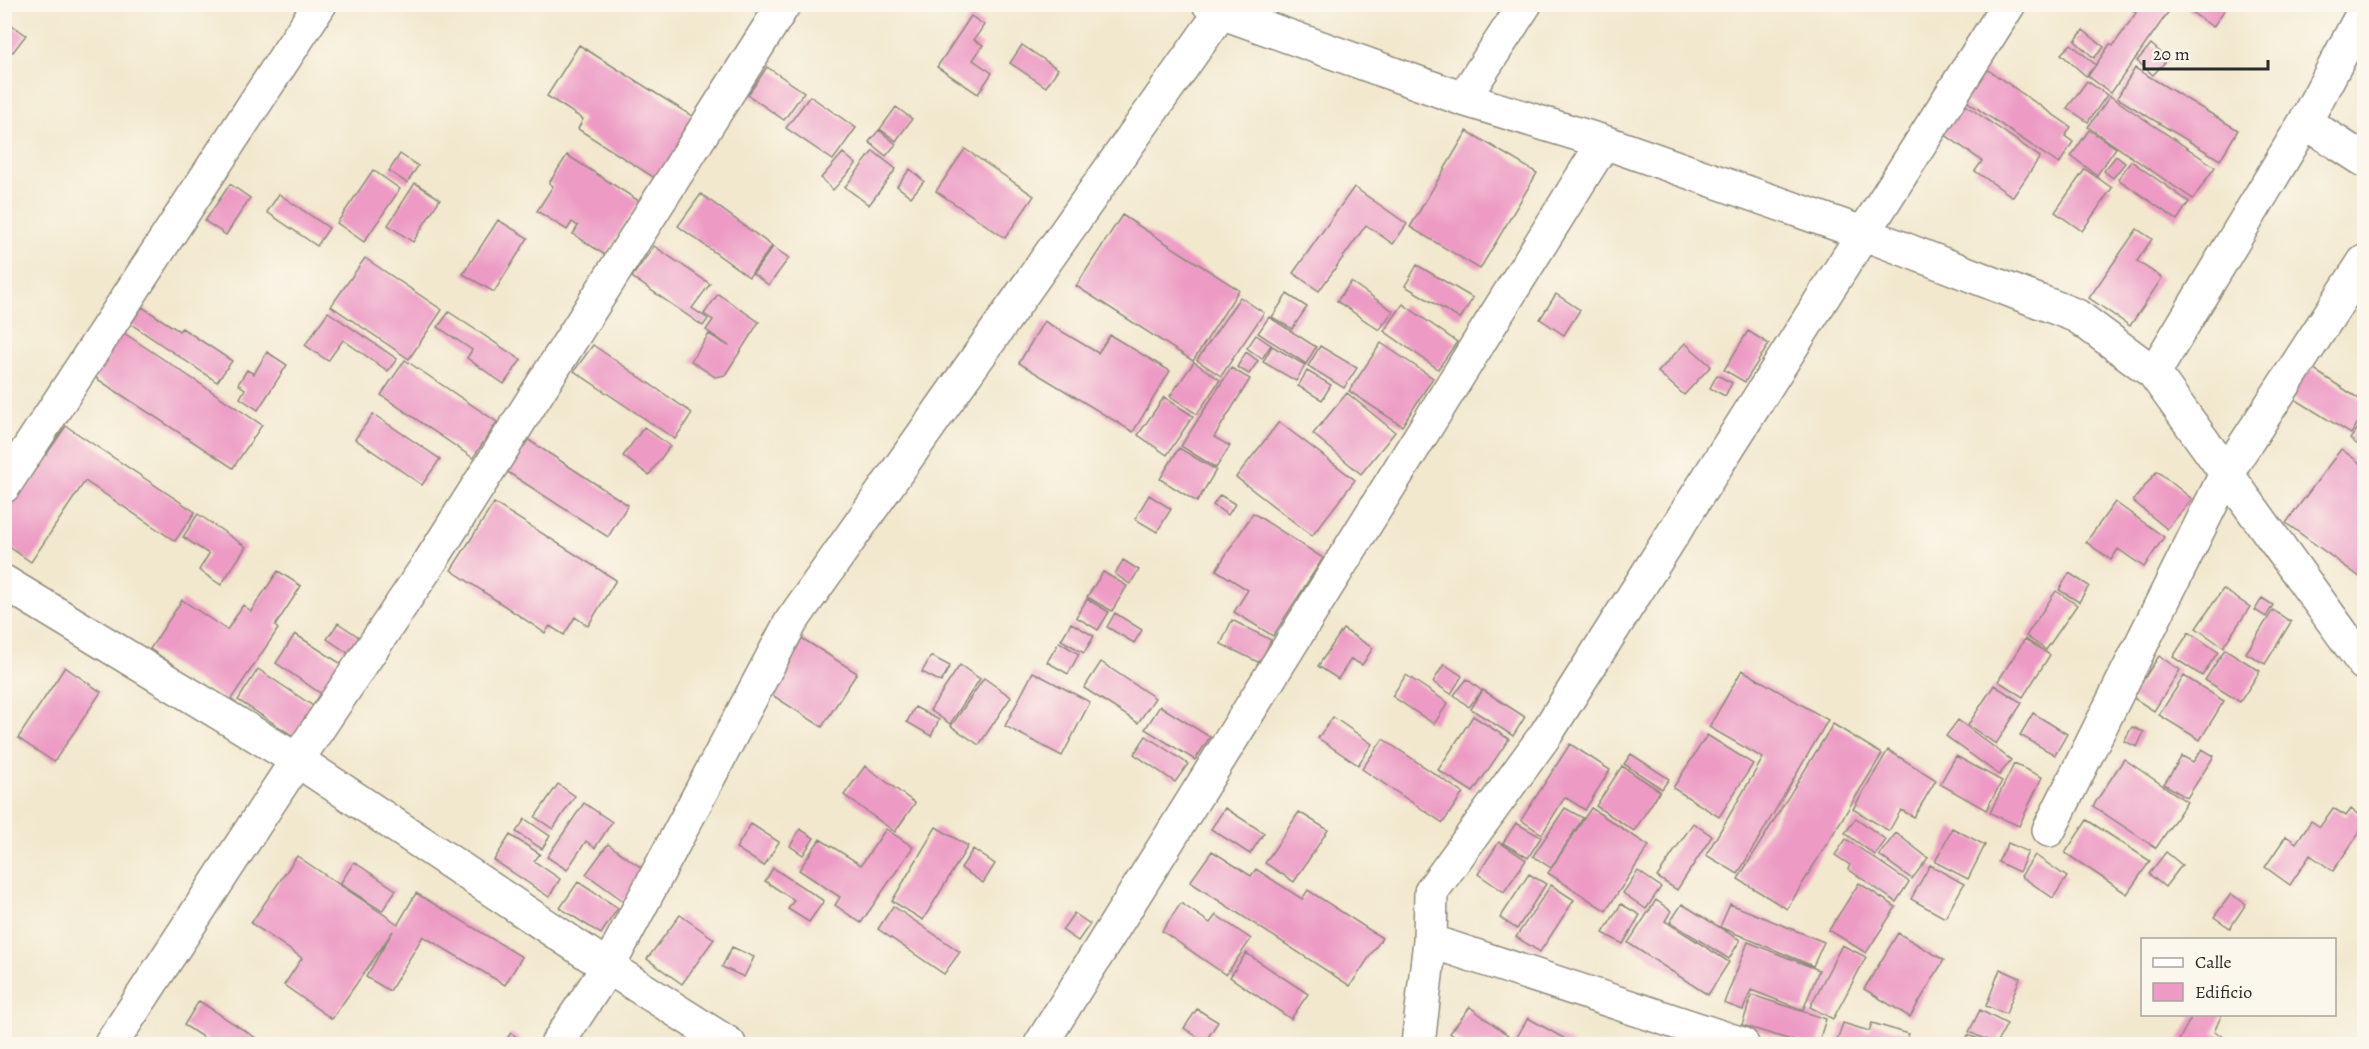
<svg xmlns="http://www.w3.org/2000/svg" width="2369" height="1049" viewBox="0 0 2369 1049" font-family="Alegreya,serif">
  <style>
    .building { fill: #ed9bc4 }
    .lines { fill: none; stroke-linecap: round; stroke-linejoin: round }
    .street-casing { stroke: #8e8a7c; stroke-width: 36 }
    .street { stroke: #fff; stroke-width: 33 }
  </style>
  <rect width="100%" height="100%" fill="#fbf7ec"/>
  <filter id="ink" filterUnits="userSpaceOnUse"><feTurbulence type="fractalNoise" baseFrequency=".0167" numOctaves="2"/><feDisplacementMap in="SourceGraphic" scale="12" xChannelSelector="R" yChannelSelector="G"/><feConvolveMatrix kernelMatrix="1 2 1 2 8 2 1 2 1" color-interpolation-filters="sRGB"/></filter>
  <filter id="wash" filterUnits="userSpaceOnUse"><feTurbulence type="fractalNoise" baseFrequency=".008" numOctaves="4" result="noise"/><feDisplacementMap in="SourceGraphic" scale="24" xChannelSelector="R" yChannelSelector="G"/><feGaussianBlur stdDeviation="1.35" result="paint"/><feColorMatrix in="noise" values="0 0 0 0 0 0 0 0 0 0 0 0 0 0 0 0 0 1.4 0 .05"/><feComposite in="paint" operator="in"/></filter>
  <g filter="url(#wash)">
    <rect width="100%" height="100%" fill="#f2e8ce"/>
    <g id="blocks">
      <!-- building -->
      <path class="building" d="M2124,4h50l-63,89 -23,-17 22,-32 3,2 23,-33z
        M2180,4h44l3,2 -14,21z
        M971,16l13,9 -10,15 9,5 -10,15 19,13 -14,21 -41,-27z
        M4,20l22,15 -13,17 -9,-6z
        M2083,30l21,17 -10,11 -19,-17z
        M2071,44l25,21 -10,11 -25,-22z
        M2151,44l17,15 -15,16 -16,-14z
        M579,45l121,76 -39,61 -83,-53 5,-10 -36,-23z
        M1022,45l36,24 -12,18 -36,-24z
        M1978,63l93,64 -6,9 8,6 -14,22 -103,-70z
        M767,67l37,25 -20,28 -36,-25z
        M2135,68l103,62 -18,30 -103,-62z
        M2087,81l20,14 -19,27 -21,-14z
        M810,96l46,32 -23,32 -47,-32z
        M2110,96l105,71 -22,32 -105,-72z
        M1957,99l83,58 -27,40 -38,-26 7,-10 -45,-32z
        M896,107l16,12 -16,22 -16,-12z
        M879,130l17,14 -10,12 -17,-14z
        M2089,130l27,18 -19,27 -26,-19z
        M1467,131l70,42 -57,96 -70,-42z
        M965,149l69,47 -29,42 -69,-47z
        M873,151l23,18 -27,36 -24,-18z
        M843,153l13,11 -23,26 -12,-12z
        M400,154l18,12 -11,17 -18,-12z
        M567,155l72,46 -34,54 -32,-21 5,-8 -6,-4 -5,8 -30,-19 16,-25 -4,-3z
        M2116,156l9,7 -12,15 -9,-7z
        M2131,161l58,41 -12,18 -59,-41z
        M910,169l14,12 -13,16 -14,-11z
        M2085,169l27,19 -30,43 -27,-19z
        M373,170l27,19 -36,53 -27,-19z
        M415,183l25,16 -27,43 -25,-17z
        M230,184l20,14 -24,37 -21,-14z
        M1354,187l53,37 -14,20 -27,-19 -47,66 -26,-18z
        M279,194l50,34 -12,18 -50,-34z
        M701,194l71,52 -23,31 -71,-51z
        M1122,215l117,75 -46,71 -117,-75z
        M498,220l30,18 -34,54 -31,-18z
        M2137,229l15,10 -15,22 25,17 -32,48 -41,-28z
        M654,246l56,38 -18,24 16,11 -5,7 -71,-49z
        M773,247l16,11 -20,27 -16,-11z
        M365,258l77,52 -33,49 -78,-53z
        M1417,265l56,33 -13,21 -55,-33z
        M1351,282l42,29 -14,19 -42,-29z
        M718,294l41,28 -34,53 -10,2 -24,-16 18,-27 20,12 -23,-16 7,-10 -9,-6z
        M1287,294l20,13 -15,22 -20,-12z
        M1556,294l24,16 -16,25 -24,-16z
        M1240,297l24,16 -43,63 -24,-16z
        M1403,304l54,38 -19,27 -54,-38z
        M142,307l37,24 3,-3 50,33 -15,21 -86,-58z
        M328,312l69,47 -9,12 -45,-31 -15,21 -23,-16z
        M449,312l72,48 -17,24 -37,-26 5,-8 -34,-23z
        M1269,317l47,30 -10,17 -48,-31z
        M1044,321l54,32 12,-18 60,36 -37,61 -114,-69z
        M112,325l150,100 -29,43 -151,-99z
        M1748,331l21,13 -24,38 -21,-12z
        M1256,335l15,10 -9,14 -15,-11z
        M1381,343l52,35 -31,48 -53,-35z
        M1685,343l26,23 -27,29 -26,-23z
        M593,345l99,68 -17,26 -101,-68z
        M1272,346l33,19 -9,16 -33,-19z
        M1320,346l37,22 -13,20 -36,-22z
        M267,352l20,13 -29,45 -18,-12 5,-9 -7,-5 9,-14 7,4z
        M1246,352l12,9 -9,13 -12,-7z
        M405,360l92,62 -24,36 -92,-63z
        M1194,362l26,18 -23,34 -27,-18z
        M2308,366l56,36v11l-13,21 -61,-38z
        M1231,368l19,11 -36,58 16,9 -14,22 -35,-22z
        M1307,371l24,14 -9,15 -24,-14z
        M1717,375l15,8 -7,13 -15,-8z
        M1347,393l48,39 -34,42 -48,-40z
        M1164,397l29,19 -26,39 -29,-20z
        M373,414l67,45 -18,26 -67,-46z
        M2364,420v29l-14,-10z
        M1279,422l76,58 -43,56 -76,-59z
        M66,426l129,86 -20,29 -90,-60 -54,81 -26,-18v-42l34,-52 7,5z
        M644,427l26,19 -21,29 -26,-19z
        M527,439l101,66 -20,32 -102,-66z
        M1179,448l37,22 -19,32 -37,-23z
        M2341,449l23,17v114l-78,-57z
        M2157,471l35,28 -25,30 -34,-28z
        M1149,495l22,14 -14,23 -22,-13z
        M1220,495l15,9 -7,11 -15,-10z
        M2115,502l49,35 -20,30 -26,-18 -7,11 -25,-18z
        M494,503l122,77 -28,46 -13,-9 -11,18 -14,-9 -5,7 -94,-63z
        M1253,513l70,45 -50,78 -39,-24 14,-22 -32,-20z
        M198,514l48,33 -25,38 -22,-15 10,-16 -26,-17z
        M1123,560l16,10 -9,14 -15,-10z
        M278,571l23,15 -26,40 3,3 -49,73 -79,-53 32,-49 45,30 16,-25 8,6z
        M1103,572l24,14 -15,25 -25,-14z
        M2069,573l20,13 -10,16 -20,-12z
        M2223,589l27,18 -27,40 -27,-19z
        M2056,591l21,14 -31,45 -20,-14z
        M2262,598l11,7 -7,12 -11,-7z
        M1087,599l22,13 -11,18 -22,-13z
        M2273,610l18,12 -26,42 -19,-11z
        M1115,613l27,17 -8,13 -27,-16z
        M1232,620l39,20 -11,23 -39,-19z
        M338,623l21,14 -11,16 -21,-14z
        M1071,623l23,13 -10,17 -23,-13z
        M1343,629l30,19 -11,17 -11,-6 -13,20 -20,-13z
        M792,632l65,41 -35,54 -64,-41z
        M2189,632l29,20 -16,24 -29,-19z
        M295,634l51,33 -20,30 -50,-34z
        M2025,639l25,16 -27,42 -25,-16z
        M1059,642l20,12 -11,20 -21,-12z
        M2225,649l35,22 -20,31 -35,-22z
        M931,656l19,10 -9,16 -19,-10z
        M2159,656l21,14 -26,41 -22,-14z
        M1101,662l54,36 -17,25 -54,-35z
        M1444,664l18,12 -11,18 -18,-12z
        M960,665l20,14 -30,45 -20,-14z
        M65,667l36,25 -47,70 -36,-24z
        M258,669l58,39 -20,30 -58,-38z
        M1742,670l86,50 -90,154 -32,-19 57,-97 -54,-31z
        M1033,672l57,30 -28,54 -57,-30z
        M1406,675l42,28 -14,21 -42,-28z
        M2184,676l40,25 -24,39 -41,-25z
        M984,678l27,19 -32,48 -28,-19z
        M1467,679l15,12 -13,16 -15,-12z
        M1994,685l28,18 -26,41 -28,-19z
        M1483,690l42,27 -12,19 -42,-27z
        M1160,706l50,31 -15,23 -50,-31z
        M915,707l24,13 -8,16 -24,-14z
        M2033,713l34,21 -12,21 -35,-20z
        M1473,716l36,23 -36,53 -35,-22z
        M1333,717l39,27 -14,21 -40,-27z
        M1958,720l53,40 -12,15 -53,-39z
        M1833,724l49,30 -95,155 -49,-30z
        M2132,727l12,5 -7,15 -13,-6z
        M1707,735l46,29 -34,53 -46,-29z
        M1146,736l42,28 -13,18 -41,-28z
        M1383,739l80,54 -20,30 -81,-54z
        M1570,744l40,26 -25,40 -20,-13 -23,37 -21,-14z
        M2202,749l12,7 -27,42 -23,-14 18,-28 11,6z
        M1888,750l48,30 -22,37 -13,-7 -12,21 -36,-22z
        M1631,754l38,25 -7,10 -38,-25z
        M1956,756l46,25 -16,29 -46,-26z
        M2124,759l63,43 -31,46 -63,-42z
        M2014,764l28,13 -23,49 -29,-13z
        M865,766l50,37 -20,29 -51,-37z
        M1622,766l38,25 -26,40 -38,-25z
        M558,784l17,12 -22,33 -18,-12z
        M584,803l28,19 -17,26 -9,-7 -19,29 -20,-13z
        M1225,808l39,25 -14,21 -39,-25z
        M1565,808l18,10 -32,50 -18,-12z
        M1591,808l58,38 -43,65 -58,-38z
        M2333,808l13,8 5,-7 13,10v7l-31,45 -23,-16 -20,30 -25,-18 21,-31 10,7 15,-22 9,6z
        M1299,812l29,18 -34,52 -29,-19z
        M1856,818l30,22 -11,15 -30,-22z
        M525,819l25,17 -8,13 -26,-17z
        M2087,820l63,41 -23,33 -62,-41z
        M1516,823l25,14 -13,21 -25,-15z
        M1693,823l19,13 -35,54 -20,-13z
        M751,824l28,18 -15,24 -28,-18z
        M936,827l32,19 -45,74 -31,-19z
        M1952,828l33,17 -17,34 -33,-17z
        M800,829l14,9 -11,17 -13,-9z
        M886,829l27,18 -52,76 -26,-18 5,-8 -41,-27 21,-31 41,26z
        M1896,833l32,25 -16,21 -33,-24z
        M510,835l30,19 -6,7 26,18 -11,18 -55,-37z
        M1846,839l63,43 -13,20 -48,-33 2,-4 -15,-10z
        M1499,842l27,18 -22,32 -26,-18z
        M2008,843l20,9 -9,20 -21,-10z
        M608,844l39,28 -22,30 -39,-28z
        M973,849l22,15 -12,19 -22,-15z
        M1212,851l39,25 5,-7 46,30 6,-9 74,48 -32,48 -160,-104z
        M2166,852l16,13 -17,22 -16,-13z
        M2035,855l32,22 -14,21 -32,-22z
        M297,856l101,68 18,-31 106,64 -17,28 -82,-49 -33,55 -24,-14 27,-46 -61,88 -48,-34 18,-27 -51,-35z
        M354,862l42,28 -14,21 -42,-27z
        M1930,865l34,19 -19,34 -34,-19z
        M773,868l51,33 -15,21 -21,-13 6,-9 -29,-19z
        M1638,871l23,16 -15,22 -23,-16z
        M1529,874l17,10 -29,45 -17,-11z
        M578,882l40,26 -17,26 -41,-26z
        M1859,883l37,24 -30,46 -37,-23z
        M1551,885l23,15 -34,52 -24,-15z
        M2231,894l15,10 -16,24 -16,-11z
        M1656,900l15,11 -6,10 64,41 -21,33 -80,-52z
        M1181,903l29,20 6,-8 35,24 -25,36 -64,-44z
        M1621,904l19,11 -17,29 -20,-11z
        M1682,904l58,36 -11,19 -59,-37z
        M1730,904l94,38 -11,24 -93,-39z
        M893,906l67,46 -16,22 -66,-45z
        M1074,913l16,11 -12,17 -16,-11z
        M680,915l34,24 -32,45 -35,-25z
        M1898,933l46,27 -34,57 -46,-28z
        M1748,942l71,28 -16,40 -52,-20 -8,20 -19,-7z
        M1842,945l24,12 -33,62 -23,-12z
        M732,947l22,10 -10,20 -22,-10z
        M1246,953l62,41 -17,25 -61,-42z
        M2000,969l20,9 -14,36 -20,-8z
        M1752,995l74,24 -8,25h-14l-62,-19z
        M199,1001l66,43h-52l-29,-19z
        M1470,1007l39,29 -6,8h-38l-15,-11z
        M1197,1009l21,13 -13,20 -21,-14z
        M1980,1010l27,14 -11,20 -27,-12z
        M2193,1014h29l-8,18 22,12h-48l-9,-4z
        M1528,1018l46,26h-61z
        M1843,1023l26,8 3,-8 37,11 -4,10h-69z
        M511,1033l16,11h-24z
        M1968,1035l24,9h-28z"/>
    </g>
  </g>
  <g filter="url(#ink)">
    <use href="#blocks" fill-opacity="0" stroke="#8e8a7c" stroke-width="1.5"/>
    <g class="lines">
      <defs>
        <path id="street" d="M1209,4l12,8 242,87 141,43 261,92 212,82 77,57 210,291
          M1463,99l62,-95
          M2305,122l59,38
          M2154,373l151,-251 59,-111
          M4,486l316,-482
          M4,582l293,178 311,207 121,77
          M2049,830l177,-356 138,-212
          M1430,941l1,-49 115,-158 463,-730
          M111,1044l186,-284 133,-198 354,-558
          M557,1044l51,-77 183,-345 430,-610
          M1041,1044l563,-902
          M1418,1044l12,-103 312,103"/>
      </defs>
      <!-- street casing -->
      <use href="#street" class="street-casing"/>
      <!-- street -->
      <use href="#street" class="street"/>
    </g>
  </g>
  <!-- margin -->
  <rect width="2369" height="1049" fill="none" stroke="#fbf7ec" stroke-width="24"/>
  <!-- legend -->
  <rect x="2141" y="938" width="195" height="78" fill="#fbf7ec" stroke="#a8a59f" stroke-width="1.5"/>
  <rect x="2153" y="958" width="30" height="9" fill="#ffffff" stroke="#a8a59f" stroke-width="1.5"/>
  <text x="2195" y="968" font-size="18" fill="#2b2b2b">Calle</text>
  <rect x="2153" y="983" width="30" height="18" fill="#ed9bc4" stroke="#a8a59f" stroke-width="1.5"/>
  <text x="2195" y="998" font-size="18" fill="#2b2b2b">Edificio</text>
  <!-- scale -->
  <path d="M2144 60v9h124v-9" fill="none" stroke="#2b2b2b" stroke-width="3"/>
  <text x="2153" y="60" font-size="18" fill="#2b2b2b" stroke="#fbf7ec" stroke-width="4.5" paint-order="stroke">20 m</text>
</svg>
